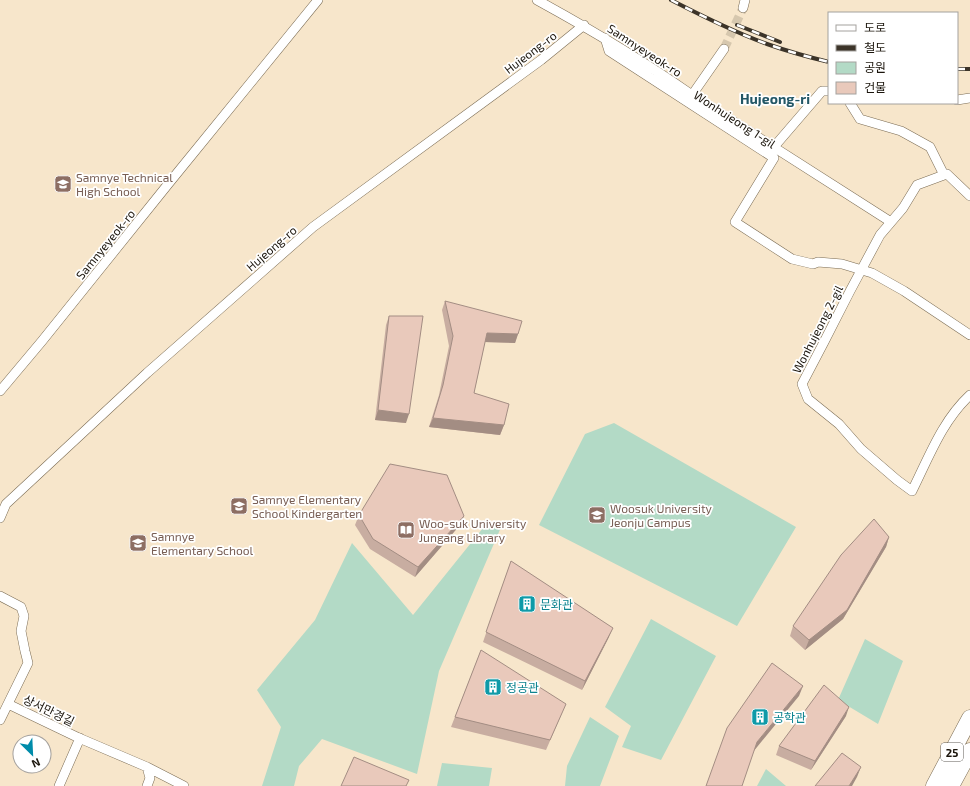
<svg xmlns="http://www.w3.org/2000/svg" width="970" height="786" viewBox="0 0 970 786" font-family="'Exo 2','Noto Sans KR',sans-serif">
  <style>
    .green { fill: #b3dac6 }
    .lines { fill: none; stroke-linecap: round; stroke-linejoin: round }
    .street-tunnel { stroke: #d6c7ae; stroke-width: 9; stroke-dasharray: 9 4.5; stroke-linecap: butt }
    .street-casing { stroke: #7b6c54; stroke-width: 10 }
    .highway-casing { stroke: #7b6c54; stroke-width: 17 }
    .street { stroke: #fff; stroke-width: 9 }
    .highway { stroke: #fff; stroke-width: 16 }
    .rail-casing { stroke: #3c3429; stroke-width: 4 }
    .rail { stroke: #fff; stroke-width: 2.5; stroke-dasharray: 8; stroke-linecap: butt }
    .wall { fill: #c8ada1 }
    .shaded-wall { fill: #a38d83 }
    .building { fill: #e9c9bb; stroke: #a38d83 }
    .labels { text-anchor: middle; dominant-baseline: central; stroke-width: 3.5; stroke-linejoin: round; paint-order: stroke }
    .shield { fill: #fff; stroke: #5f5b55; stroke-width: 1 }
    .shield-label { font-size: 11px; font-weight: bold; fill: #1b150c }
    .street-label { font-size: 12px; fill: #1b150c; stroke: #fff }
    .education-label { font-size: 12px; fill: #785e54; stroke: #fff; text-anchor: start }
    .culture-label { font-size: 12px; fill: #0d838f; stroke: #fff; text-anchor: start }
    .quarter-label { font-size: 14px; font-weight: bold; fill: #235766; stroke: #fff }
  </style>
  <rect width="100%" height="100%" fill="#f7e6cb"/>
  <!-- green -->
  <path class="green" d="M614,423l182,104 -59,99 -198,-101 46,-91z
    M502,525l-63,146 -22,103 -95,-35 -23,27 -5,20h-32l19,-59 -24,-37 58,-70 37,-77 61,72 70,-87z
    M651,619l65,37 -55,104 -39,-13 9,-21 -26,-19z
    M865,639l38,22 -25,63 -40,-24z
    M590,717l29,19 -19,50h-35l2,-20z
    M442,763l50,5 -3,18h-52z
    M766,769l20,17h-29z"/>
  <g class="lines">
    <!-- street-tunnel -->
    <path class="street-tunnel" d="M724,49l19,-41"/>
    <defs>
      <path id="street" d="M537,0c53,29 105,60 155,95l32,-46
        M743,8l2,-8
        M605,38l4,13 165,107 -39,64 57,37 21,5 5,-2 24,2 30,9 32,18 66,44
        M692,95l199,127
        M957,100l13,-2
        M850,103l10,16 41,12 29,16 14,28 3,-1 23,22
        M773,152v-4l49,-57h7
        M944,175l-27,10 -14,23 -23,27 -30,56 -26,51 -22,42 6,15 31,25 22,25 36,31 15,11c17,-34 30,-70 58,-96
        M0,391l42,-50 127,-158 149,-183
        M0,518l6,-14 141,-131 166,-146 228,-167 43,-35
        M0,596l21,11 3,9 -3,15 4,20 3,12 -28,57
        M8,704l71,34 68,29 37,19
        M59,786l21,-48
        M147,786l3,-8 -3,-11"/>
      <path id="highway" d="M934,786l36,-68
        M951,786l19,-35"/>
    </defs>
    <!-- street casing -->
    <use href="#street" class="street-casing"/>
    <!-- highway casing -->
    <use href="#highway" class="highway-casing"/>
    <!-- street -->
    <use href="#street" class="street"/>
    <!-- highway -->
    <use href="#highway" class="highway"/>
    <defs>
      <path id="rail" d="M671,0c31,16 63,32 96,44 20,7 41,13 62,18
        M737,25l43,17
        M957,69h13"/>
    </defs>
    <!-- rail casing -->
    <use href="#rail" class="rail-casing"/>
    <!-- rail -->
    <use href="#rail" class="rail"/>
  </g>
  <!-- wall -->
  <path class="wall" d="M445,301l73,33 -3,9 -30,-1 -11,51 30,32 -4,10 -71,-8 10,-32 10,-49 -7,-36z
    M389,316l17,107 -31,-3 11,-95z
    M359,515l101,10 -45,52 -45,-28 -15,-24z
    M889,537l-3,10 -43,72 -38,31 -15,-14 3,-10z
    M511,561l98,76 -27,53 -99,-48z
    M481,650l81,63 -16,37 -95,-23z
    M846,716l-35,54 -35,-15 3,-9z"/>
  <!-- shaded-wall -->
  <path class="shaded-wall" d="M487,333l31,1 -3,9 -31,-1z
    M378,410l31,4 -3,9 -31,-3z
    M433,418l71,7 -4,10 -71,-8z
    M464,516l-4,9 -45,52 3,-10z
    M889,537l-3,10 -43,72 -38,31 4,-10z
    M613,628l-4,9 -27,53 3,-9z
    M803,686l-4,10 -46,56 4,-10z
    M849,707l-3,9 -35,54 4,-9z
    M861,767l-4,10 -5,9h-3z"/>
  <!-- building -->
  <path class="building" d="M445,301l77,20 -4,13 -31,-1 -13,60 35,11 -5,21 -71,-7 10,-33 10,-49z
    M389,316h34l-14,98 -31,-4z
    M390,464l57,11 17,41 -46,51 -45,-28 -14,-24z
    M874,519l15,18 -42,73 -38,30 -16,-14 48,-71z
    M511,561l102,67 -28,53 -99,-49z
    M481,650l85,54 -16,36 -95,-23z
    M772,663l31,23 -46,56 -15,44h-36l21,-58z
    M824,685l25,22 -34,54 -36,-15z
    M842,753l19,14 -12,19h-34z
    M354,757l55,23 -3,6h-65z"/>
  <!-- icons -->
  <defs>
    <symbol id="school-square" viewBox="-11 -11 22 22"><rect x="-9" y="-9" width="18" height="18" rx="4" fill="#8d6e63" stroke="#fff"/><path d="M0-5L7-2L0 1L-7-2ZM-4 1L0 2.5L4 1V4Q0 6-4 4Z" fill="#fff"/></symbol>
    <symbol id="university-square" viewBox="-11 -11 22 22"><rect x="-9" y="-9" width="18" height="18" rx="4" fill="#8d6e63" stroke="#fff"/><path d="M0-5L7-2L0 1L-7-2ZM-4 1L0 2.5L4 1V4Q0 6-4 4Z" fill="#fff"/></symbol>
    <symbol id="library-square" viewBox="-11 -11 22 22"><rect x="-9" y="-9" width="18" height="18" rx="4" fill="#8d6e63" stroke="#fff"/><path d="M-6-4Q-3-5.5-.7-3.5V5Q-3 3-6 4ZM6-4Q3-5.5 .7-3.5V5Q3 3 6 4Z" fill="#fff"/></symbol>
    <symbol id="building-square" viewBox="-11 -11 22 22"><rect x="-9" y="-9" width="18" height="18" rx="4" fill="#0f9aa8" stroke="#fff"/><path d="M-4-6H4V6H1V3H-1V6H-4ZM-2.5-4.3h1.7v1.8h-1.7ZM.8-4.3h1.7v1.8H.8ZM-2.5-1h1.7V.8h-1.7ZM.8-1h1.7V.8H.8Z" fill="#fff"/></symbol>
  </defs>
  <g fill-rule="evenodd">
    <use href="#school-square" x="53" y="174" width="20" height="20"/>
    <use href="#school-square" x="229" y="496" width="20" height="20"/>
    <use href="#university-square" x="587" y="505" width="20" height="20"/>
    <use href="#library-square" x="396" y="520" width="20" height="20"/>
    <use href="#school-square" x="128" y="533" width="20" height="20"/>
    <use href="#building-square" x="517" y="594" width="20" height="20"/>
    <use href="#building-square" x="483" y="677" width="20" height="20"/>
    <use href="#building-square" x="750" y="707" width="20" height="20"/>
  </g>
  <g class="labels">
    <!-- shield labels -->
    <rect class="shield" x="941" y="743" width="22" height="18" rx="3"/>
    <g class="shield-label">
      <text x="952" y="752">25</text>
    </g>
    <!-- street labels -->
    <g class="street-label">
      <text transform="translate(645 50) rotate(33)">Samnyeyeok-ro</text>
      <text transform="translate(530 52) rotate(-37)">Hujeong-ro</text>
      <text transform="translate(735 119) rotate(33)">Wonhujeong 1-gil</text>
      <text transform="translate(105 244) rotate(-51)">Samnyeyeok-ro</text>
      <text transform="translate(271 248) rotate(-41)">Hujeong-ro</text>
      <text transform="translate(817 329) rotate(-63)">Wonhujeong 2-gil</text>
      <text transform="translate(49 710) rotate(26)">상서만경길</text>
    </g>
    <!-- education labels -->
    <g class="education-label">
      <text x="76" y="177">Samnye Technical<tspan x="76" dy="14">High School</tspan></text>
      <text x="252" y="499">Samnye Elementary<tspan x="252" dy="14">School Kindergarten</tspan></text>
      <text x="610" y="508">Woosuk University<tspan x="610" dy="14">Jeonju Campus</tspan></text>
      <text x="419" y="523">Woo-suk University<tspan x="419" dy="14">Jungang Library</tspan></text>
      <text x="151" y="536">Samnye<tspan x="151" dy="14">Elementary School</tspan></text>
    </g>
    <!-- culture labels -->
    <g class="culture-label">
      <text x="540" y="604">문화관</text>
      <text x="506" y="687">정공관</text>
      <text x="773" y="717">공학관</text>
    </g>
    <!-- quarter labels -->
    <g class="quarter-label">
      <text x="775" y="98">Hujeong-ri</text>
    </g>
  </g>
  <!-- legend -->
  <rect x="828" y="12" width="130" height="92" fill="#ffffff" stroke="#a4a19e"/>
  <rect x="836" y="25" width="20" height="6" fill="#ffffff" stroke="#a4a19e"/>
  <text x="864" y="32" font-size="12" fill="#1b150c">도로</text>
  <rect x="836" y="45" width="20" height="6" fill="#3c3429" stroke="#a4a19e"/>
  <text x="864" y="52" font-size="12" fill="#1b150c">철도</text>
  <rect x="836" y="62" width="20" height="12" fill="#b3dac6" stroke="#a4a19e"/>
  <text x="864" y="72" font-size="12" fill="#1b150c">공원</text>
  <rect x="836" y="82" width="20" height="12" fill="#e9c9bb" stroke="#a4a19e"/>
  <text x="864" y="92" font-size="12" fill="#1b150c">건물</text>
  <!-- north arrow -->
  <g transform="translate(32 754) rotate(156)"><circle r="19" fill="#ffffff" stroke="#a4a19e"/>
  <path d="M0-3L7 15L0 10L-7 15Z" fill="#008caa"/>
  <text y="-6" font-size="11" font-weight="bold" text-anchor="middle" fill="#1b150c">N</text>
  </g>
</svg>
